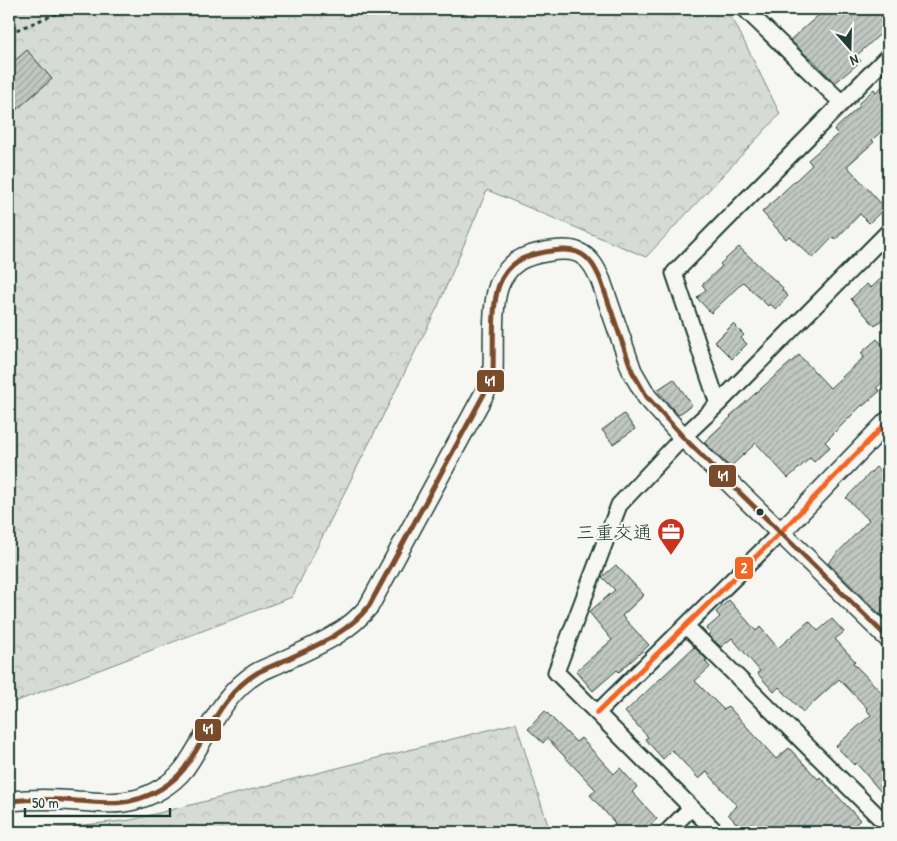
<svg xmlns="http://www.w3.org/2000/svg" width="897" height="841" viewBox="0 0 897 841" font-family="'Patrick Hand','Klee One',sans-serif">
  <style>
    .forest { fill: url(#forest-crowns); stroke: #7a8c85 }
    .building { fill: url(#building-hatch); stroke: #1f3d34 }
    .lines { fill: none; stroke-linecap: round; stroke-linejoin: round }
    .minor-casing { stroke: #1f3d34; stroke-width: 19 }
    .tertiary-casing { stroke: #1f3d34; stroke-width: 22 }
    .path { stroke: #1f3d34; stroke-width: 3; stroke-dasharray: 4 4; stroke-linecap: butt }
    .minor { stroke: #f6f6f2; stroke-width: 15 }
    .tertiary { stroke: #f6f6f2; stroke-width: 19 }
    .bus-1-casing { stroke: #f6f6f2; stroke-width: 9 }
    .bus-2-casing { stroke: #f6f6f2; stroke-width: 9 }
    .bus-1 { stroke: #f26522; stroke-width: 5 }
    .bus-2 { stroke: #7a4b2a; stroke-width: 5 }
    .bus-dot { fill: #1f3d34; stroke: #f6f6f2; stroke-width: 2 }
    .labels { text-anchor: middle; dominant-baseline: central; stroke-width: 4.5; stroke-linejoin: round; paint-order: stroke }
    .poi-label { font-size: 19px; fill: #1f3d34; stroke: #f6f6f2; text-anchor: end }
    .line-badge { stroke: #f6f6f2; stroke-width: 2 }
    .badge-label { font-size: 14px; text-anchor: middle; font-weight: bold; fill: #fff }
  </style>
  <defs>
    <pattern id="forest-crowns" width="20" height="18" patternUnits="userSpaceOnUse" patternTransform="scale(1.25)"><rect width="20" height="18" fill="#d6dbd6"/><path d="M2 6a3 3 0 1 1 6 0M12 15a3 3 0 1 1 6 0" fill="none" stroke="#b7bdb8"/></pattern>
    <pattern id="building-hatch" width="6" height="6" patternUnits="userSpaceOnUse" patternTransform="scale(1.25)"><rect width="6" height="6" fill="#c1c8c3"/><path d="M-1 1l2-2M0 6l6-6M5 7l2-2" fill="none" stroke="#9ca49f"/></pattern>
  </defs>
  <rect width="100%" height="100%" fill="#f6f6f2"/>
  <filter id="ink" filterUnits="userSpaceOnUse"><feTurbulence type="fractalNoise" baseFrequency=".02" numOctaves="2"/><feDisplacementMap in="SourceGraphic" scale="10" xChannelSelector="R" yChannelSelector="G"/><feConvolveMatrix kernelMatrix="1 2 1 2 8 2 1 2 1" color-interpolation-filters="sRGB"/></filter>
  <g filter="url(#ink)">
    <!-- forest -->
    <path class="forest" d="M9,9h714l12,14 45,91 -134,143 -159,-67 -49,116 -146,291 -283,107z
      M516,723l34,109h-531l112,-12z"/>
    <!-- building -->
    <path class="building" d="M826,9h62v18l-32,29 5,5 -26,22 -25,-26 -1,1 -19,-18z
      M27,50l25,29 -43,37v-50z
      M888,82v43l-16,15 2,2 -27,24 38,42 -16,15 -9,-9 -24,25 -3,-2 -20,21 -24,-22 -3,3 -24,-27 50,-47 -4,-5 30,-26 -4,-4 26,-24 -2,-2 16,-15 2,3z
      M739,247l44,41 -1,2 6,6 -12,13 -6,-5 -2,2 -25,-24 -32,31 -14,-15 9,-9 -4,-4 20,-19 -2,-2z
      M888,272v42l-13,12 -24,-27 16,-15 4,4z
      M733,324l11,11 -3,3 6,6 -15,15 -17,-17z
      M877,339l11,12v26l-12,11 4,3 -17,15 -1,-1 -37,37 5,5 -16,15 -4,-4 -22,20 -32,-35 -26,24 -26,-25 27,-25 -1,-1 69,-61 31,33 34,-31 -3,-4z
      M674,379l18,26 -14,10 -21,-25z
      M624,414l11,15 -22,15 -11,-14z
      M876,467l12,12v143l-60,-59 41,-43 -23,-22z
      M616,565l28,30 -22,21 27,29 -30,27 -2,-2 -24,21 -17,-20 36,-31 -23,-28 26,-22 -13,-13z
      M729,600l27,31 4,-4 18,21 31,-27 9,10 14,-12 12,13 -9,7 20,22 -2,2 35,36v35l-1,-1 -8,7 9,10v50l-32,-37 -2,2 -18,-19 35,-31 -5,-6 1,-1 -28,-29 -36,33 -24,-25 -5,5 -17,-19 3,-2 -28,-33 -11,9 -13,-12 2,-2 -4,-4 14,-12 -4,-5z
      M694,647l13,13 -2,1 5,6 -15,14 29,29 4,-4 48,53 13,-11 29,31 2,-2 40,43 -13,12h-103l-16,-18 9,-8 -30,-34 -8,7 -27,-29 -9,9 -18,-20 3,-2 -23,-25z
      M545,711l31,31 5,-4 33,36 6,-6 17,19 -5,5 25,27 -15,13h-37l10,-9 -25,-28 6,-5 -49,-52 -4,5 -15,-14z"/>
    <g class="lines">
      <defs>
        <path id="minor" d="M745,9l97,94
          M718,404l-44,-131 214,-217
          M686,626l202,200
          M597,713l184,-181
          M667,832l24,-24
          M716,832l-160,-160 63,-167 64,-68 35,-33 170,-172"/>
        <path id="tertiary" d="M781,532l107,-111
          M9,801c23,-2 45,-2 68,0 19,1 38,4 57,-1 18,-4 38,-16 50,-31 24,-33 36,-74 73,-96 7,-4 16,-7 24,-11 32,-15 66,-28 88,-56l121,-223 3,-11c1,-24 -2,-66 6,-87 4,-10 10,-18 19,-24 13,-8 45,-14 59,-9 13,5 19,17 24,29l31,90 15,26 36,40 205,201"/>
      </defs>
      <!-- minor casing -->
      <use href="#minor" class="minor-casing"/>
      <!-- tertiary casing -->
      <use href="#tertiary" class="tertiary-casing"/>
      <!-- path -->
      <path class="path" d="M9,33l49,-20 18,-4"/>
      <!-- minor -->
      <use href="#minor" class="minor"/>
      <!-- tertiary -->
      <use href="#tertiary" class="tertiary"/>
      <defs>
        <path id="bus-1" d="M597,713l184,-181 107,-111"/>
        <path id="bus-2" d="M9,801c23,-2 45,-2 68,0 19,1 38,4 57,-1 18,-4 38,-16 50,-31 24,-33 36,-74 73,-96 7,-4 16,-7 24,-11 32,-15 66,-28 88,-56l121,-223 3,-11c1,-24 -2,-66 6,-87 4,-10 10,-18 19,-24 13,-8 45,-14 59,-9 13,5 19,17 24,29l31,90 15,26 36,40 205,201"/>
      </defs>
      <!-- bus-1 casing -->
      <use href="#bus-1" class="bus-1-casing"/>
      <!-- bus-2 casing -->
      <use href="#bus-2" class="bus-2-casing"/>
      <!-- bus-1 -->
      <use href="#bus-1" class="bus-1"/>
      <!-- bus-2 -->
      <use href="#bus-2" class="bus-2"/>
    </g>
  </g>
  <!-- icons -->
  <defs>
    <symbol id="office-pin" viewBox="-11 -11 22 30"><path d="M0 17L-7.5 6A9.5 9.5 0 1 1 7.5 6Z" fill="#c8321e" stroke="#f6f6f2"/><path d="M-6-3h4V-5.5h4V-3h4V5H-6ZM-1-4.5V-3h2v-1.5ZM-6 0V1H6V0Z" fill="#fff"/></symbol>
  </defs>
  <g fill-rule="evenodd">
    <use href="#office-pin" x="655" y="516" width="32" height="43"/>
  </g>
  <!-- markers -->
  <circle class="bus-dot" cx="760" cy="512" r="4.5"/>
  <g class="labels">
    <!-- poi labels -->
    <g class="poi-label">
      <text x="652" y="532">三重交通</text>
    </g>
  </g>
  <g class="line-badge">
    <rect x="476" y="369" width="29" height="24" rx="5" fill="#7a4b2a"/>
    <rect x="708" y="464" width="29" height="24" rx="5" fill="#7a4b2a"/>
    <rect x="734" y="556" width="20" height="24" rx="5" fill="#f26522"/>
    <rect x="194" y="718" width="28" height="24" rx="5" fill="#7a4b2a"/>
  </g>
  <g class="badge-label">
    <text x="490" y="386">41</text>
    <text x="723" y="481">41</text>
    <text x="744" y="573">2</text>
    <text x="208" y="734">41</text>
  </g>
  <!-- margin -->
  <rect width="897" height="841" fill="none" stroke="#f6f6f2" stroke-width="30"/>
  <rect x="15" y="15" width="867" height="811" fill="none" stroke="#1f3d34" stroke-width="2" filter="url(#ink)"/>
  <!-- north arrow -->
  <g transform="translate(850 48) rotate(160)" stroke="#f6f6f2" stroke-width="4" paint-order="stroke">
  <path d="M0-4L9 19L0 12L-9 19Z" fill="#1f3d34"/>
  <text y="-8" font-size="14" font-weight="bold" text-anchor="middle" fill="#1f3d34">N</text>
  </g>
  <!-- scale -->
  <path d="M25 808v8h145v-8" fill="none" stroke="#1f3d34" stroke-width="2.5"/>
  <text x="32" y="808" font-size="15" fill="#1f3d34" stroke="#f6f6f2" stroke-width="4" paint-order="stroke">50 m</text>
</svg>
